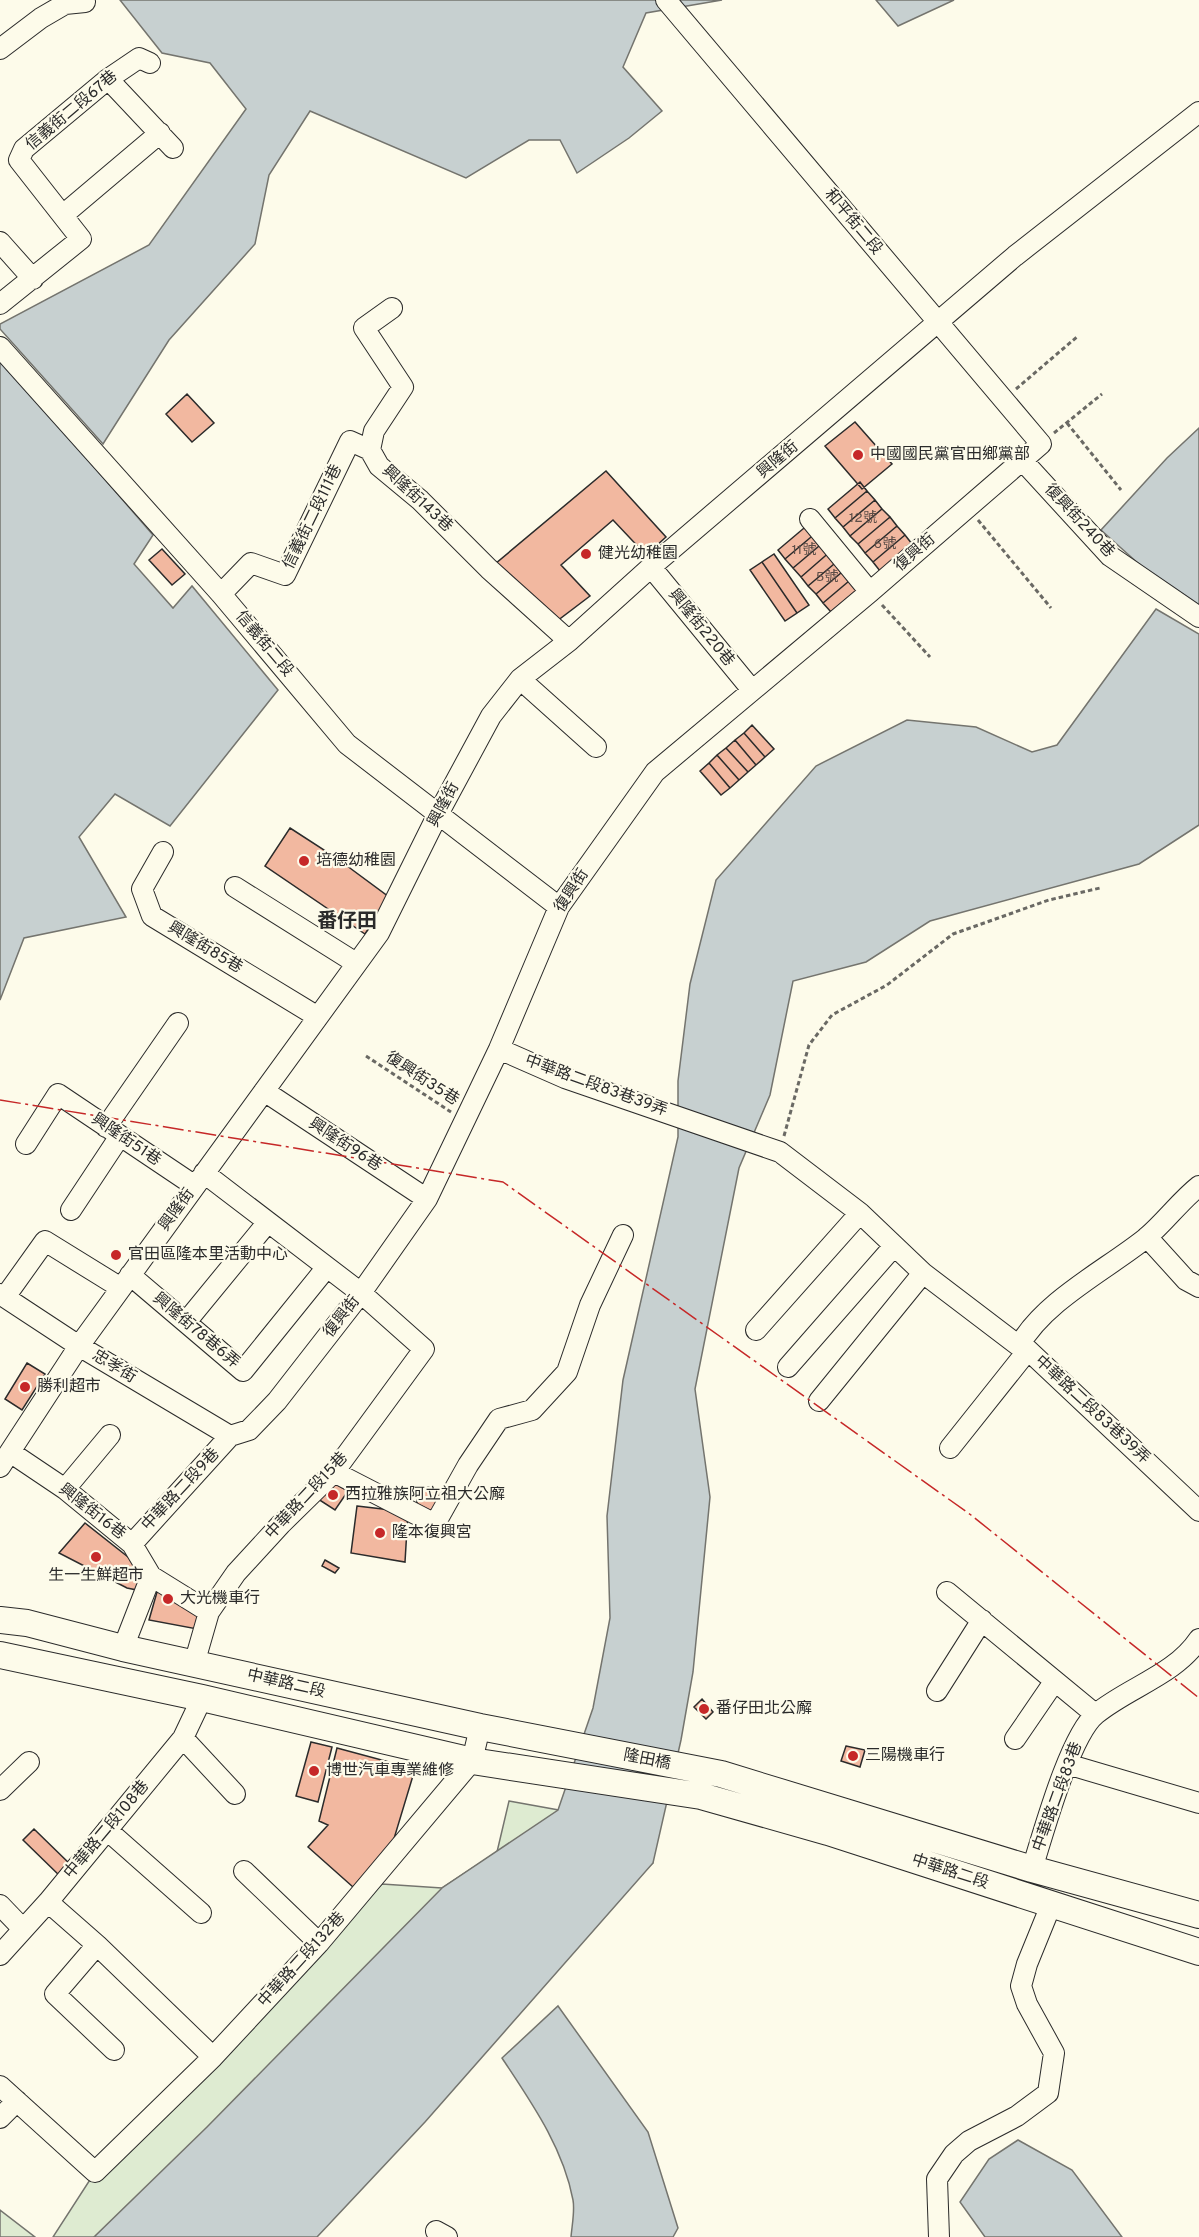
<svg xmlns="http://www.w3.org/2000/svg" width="1199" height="2237" viewBox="0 0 1199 2237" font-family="Overpass,'Noto Sans TC',sans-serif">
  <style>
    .green { fill: #deebd1; stroke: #74746e; stroke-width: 1.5 }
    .water { fill: #c7d0d0; stroke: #74746e; stroke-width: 1.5 }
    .building { fill: #f2b8a0; stroke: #2b2b2b; stroke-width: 1.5 }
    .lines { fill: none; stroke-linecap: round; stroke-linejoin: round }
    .minor-casing { stroke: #2b2b2b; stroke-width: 22 }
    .major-casing { stroke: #2b2b2b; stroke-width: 28 }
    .path { stroke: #6a6964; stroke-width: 3; stroke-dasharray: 4.5 3; stroke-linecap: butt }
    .minor { stroke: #fdfbea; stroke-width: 20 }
    .major { stroke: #fdfbea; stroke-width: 26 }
    .power { stroke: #c62828; stroke-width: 1.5; stroke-dasharray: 21 4.5 3 4.5; stroke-linecap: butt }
    .poi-dot { fill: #c62828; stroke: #fdfbea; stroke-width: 2 }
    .labels { text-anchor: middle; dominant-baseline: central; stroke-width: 4.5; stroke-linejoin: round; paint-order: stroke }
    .number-label { font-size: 14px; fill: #5d4e48 }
    .street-label { font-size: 16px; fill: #2b2b2b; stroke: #fdfbea }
    .poi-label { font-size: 16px; fill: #2b2b2b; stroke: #fdfbea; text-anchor: start }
    .quarter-label { font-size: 20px; font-weight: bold; fill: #2b2b2b; stroke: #fdfbea }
  </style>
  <rect width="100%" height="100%" fill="#fdfbea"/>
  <!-- green -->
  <path class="green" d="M509,1801l116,21 28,41 -407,374h-193l42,-65 224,-229 63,-59 60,4 55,-36z
    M0,2210l35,27h-35z"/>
  <!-- water -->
  <path class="water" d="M120,0h602l-76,13 -23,54 39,44 -33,27 -52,35 -17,-33h-31l-63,38 -156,-67 -41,64 -14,69 -86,96 -66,104 -103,-115v-5l149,-79 97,-136 -36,-46 -48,-10z
    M876,0h78l-56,26z
    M0,358l153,177 -19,29 39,44 19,-22 86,104 -108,136 -55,-32 -36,43 47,80 -102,21 -24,62z
    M1199,428v182l-49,-36 -49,-44 66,-72z
    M1156,609l43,25v191l-60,39 -209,57 -64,41 -73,19 -23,114 -31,73 -44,221 15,108 -17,175 -12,68 -28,123 -228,259 -108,115h-223l113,-110 235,-239 116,-78 35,-102 17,-90 -3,-102 16,-136 55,-243v-56l12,-97 26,-104 100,-114 91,-46 69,7 56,25 25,-7z
    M558,2006l90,126 30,96 -5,9h-102c1,-12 4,-26 2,-37 -10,-53 -42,-98 -71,-142z
    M1018,2140l54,30 50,67h-137l-25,-35 29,-43z"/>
  <!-- building -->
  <path class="building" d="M187,394l27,29 -22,19 -26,-28z
    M855,422l37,42 -30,25 -37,-43z
    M606,471l60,66 -20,18 -33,-35 -52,45 29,31 -37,28 -64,-55z
    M860,482l7,9 -32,27 -7,-9z
    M867,491l8,9 -32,27 -8,-9z
    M875,500l7,9 -32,27 -7,-9z
    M882,509l8,8 -32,27 -8,-8z
    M890,517l7,9 -32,27 -7,-9z
    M810,523l7,9 -32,27 -7,-9z
    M897,526l8,9 -32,27 -8,-9z
    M817,532l8,9 -32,27 -8,-9z
    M905,535l7,9 -32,27 -7,-9z
    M825,541l7,9 -31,27 -8,-9z
    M162,549l23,25 -13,11 -23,-25z
    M832,550l8,9 -32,27 -7,-9z
    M774,554l35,51 -12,8 -35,-51z
    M840,559l8,8 -32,27 -8,-8z
    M762,562l35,51 -12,8 -35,-51z
    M848,567l7,9 -32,27 -7,-9z
    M855,576l8,9 -32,27 -8,-9z
    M752,725l22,24 -9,8 -21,-24z
    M744,733l21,24 -9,8 -21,-25z
    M735,740l21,25 -8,7 -22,-24z
    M726,748l22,24 -9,8 -22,-25z
    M717,755l22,25 -9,8 -21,-25z
    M709,763l21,25 -9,7 -21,-24z
    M290,828l45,29 54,40 -24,37 -100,-68z
    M27,1363l18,11 -23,36 -17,-11z
    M330,1481l18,10 -13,19 -17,-11z
    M428,1487l7,2 5,6 -5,15 -4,1 -14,-7v-4l4,-10z
    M357,1506l51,6 -3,50 -54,-9z
    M85,1523l57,45 -5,22 -10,-2 -68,-35z
    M325,1560l14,8 -4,5 -13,-7z
    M159,1585l42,28 -4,16 -48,-9z
    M702,1699l11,13 -7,7 -12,-12z
    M311,1742l21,5 -14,55 -22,-6z
    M846,1746l19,4 -5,17 -19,-6z
    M337,1748l78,21 -22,73 -40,45 -45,-40 20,-22 -9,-4z
    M34,1829l40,39 -11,11 -40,-39z"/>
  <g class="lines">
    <defs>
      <path id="minor" d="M0,49l41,-31 24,-14 20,-2
        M108,79l65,69
        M63,215l97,-82
        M0,242l33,37
        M0,304l81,-65 -62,-79 5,-11 84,-70 31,-21 11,5
        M392,308l-28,20 39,59 -29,44 -4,19 9,16 41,34 69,69 80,72
        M0,347l221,247 126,150 212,163
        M1022,460l88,96 89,61
        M810,519l60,73
        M651,567l101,123
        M221,594l30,-31 34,12 65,-134 20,9
        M520,679l76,68
        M163,852l-21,37 10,27 166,101
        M235,887l121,76
        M499,1049l66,29 215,74 80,61 63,60 96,73 9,4 171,161
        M264,1091l163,108
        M106,1127l72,-104
        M26,1144l32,-50 137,92
        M204,1173l157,120 63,56 -90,123 -53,52 -45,49 -27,39
        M71,1210l49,-74
        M1147,1237l39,43 13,7
        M130,1275l113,96 84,-104
        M0,1294l79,52 151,90
        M5,1297l40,-56 76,47
        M186,1322l82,-100
        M756,1330l104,-117
        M1019,1346c25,-45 87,-76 127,-108 19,-16 34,-37 53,-52
        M788,1367l106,-121
        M819,1401l104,-128
        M950,1448l78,-98
        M10,1452l55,37 67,55 19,32 58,36 -15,52
        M0,1467l79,-121 300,-413 58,-117 54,-100 29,-37 49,-38 82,-74 364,-311 184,-144
        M334,1472l101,52 33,-59 31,-46 33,-9 35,-38 23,-67 33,-70
        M65,1489l45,-54
        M132,1544l98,-108 19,-6 28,-29 84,-108 66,-94 72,-150 60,-142 96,-135 215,-180 171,-148 -375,-444
        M947,1592l148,122
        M123,1648l28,-72
        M937,1691l45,-71
        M183,1738l52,56
        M1015,1739l39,-57
        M1067,1764l132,39
        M0,1790l29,-28
        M107,1830l94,83
        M1032,1869c11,-35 38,-134 64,-155 33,-27 79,-39 103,-75
        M244,1871l75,72
        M48,1902l49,43 116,112
        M0,1905l23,24
        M97,1945l-42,49 59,56
        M0,1955l48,-53 135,-164 19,-40
        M0,2086l95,86 118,-115 106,-114 153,-182 8,-34
        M0,2118l17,-17
        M436,2231l11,6
        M939,2237l-2,-58 17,-25 15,-13 48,-25 31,-23 6,-40 -27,-49 -6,-18 6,-22 24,-59"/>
      <path id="major" d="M0,1620l27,3 96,25 357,79 241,47 311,95 167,46
        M0,1655l202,43 270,63 229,35 127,36 371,120"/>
    </defs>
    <!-- minor casing -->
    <use href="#minor" class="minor-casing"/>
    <!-- major casing -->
    <use href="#major" class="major-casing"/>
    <!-- path -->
    <path class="path" d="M1016,389l62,-53
      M1067,423l54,67
      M1054,433l48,-39
      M978,520l73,88
      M882,605l48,52
      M366,1056l85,56
      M784,1136l25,-91 23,-30 55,-30 66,-51 96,-34 51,-12"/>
    <!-- minor -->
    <use href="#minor" class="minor"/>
    <!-- major -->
    <use href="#major" class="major"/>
    <!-- power -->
    <path class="power" d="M0,1100l503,82 468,333 228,183"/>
  </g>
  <!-- markers -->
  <g class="poi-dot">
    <circle cx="858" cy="455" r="6"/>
    <circle cx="586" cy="554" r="6"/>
    <circle cx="304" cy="861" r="6"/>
    <circle cx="116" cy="1255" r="6"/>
    <circle cx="25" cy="1387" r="6"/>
    <circle cx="333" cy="1495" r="6"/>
    <circle cx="380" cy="1533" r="6"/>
    <circle cx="96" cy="1557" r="6"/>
    <circle cx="168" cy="1599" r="6"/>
    <circle cx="704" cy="1709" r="6"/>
    <circle cx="853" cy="1756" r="6"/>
    <circle cx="314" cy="1771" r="6"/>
  </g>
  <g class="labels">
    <!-- number labels -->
    <g class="number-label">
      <text x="863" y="518">12號</text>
      <text x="885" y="544">6號</text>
      <text x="804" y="550">11號</text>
      <text x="827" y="577">5號</text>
    </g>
    <!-- street labels -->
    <g class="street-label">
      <text transform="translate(72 111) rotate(-40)">信義街二段67巷</text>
      <text transform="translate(853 222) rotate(50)">和平街二段</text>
      <text transform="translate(778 460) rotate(-40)">興隆街</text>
      <text transform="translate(417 499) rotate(43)">興隆街143巷</text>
      <text transform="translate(313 517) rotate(-64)">信義街二段111巷</text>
      <text transform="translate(1079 521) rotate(47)">復興街240巷</text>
      <text transform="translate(915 553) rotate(-41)">復興街</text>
      <text transform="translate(701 628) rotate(51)">興隆街220巷</text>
      <text transform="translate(264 644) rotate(50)">信義街二段</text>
      <text transform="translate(444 805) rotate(-62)">興隆街</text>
      <text transform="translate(572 891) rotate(-57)">復興街</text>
      <text transform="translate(205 948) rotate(31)">興隆街85巷</text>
      <text transform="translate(422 1079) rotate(33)">復興街35巷</text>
      <text transform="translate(596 1086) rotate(20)">中華路二段83巷39弄</text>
      <text transform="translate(126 1140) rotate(34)">興隆街51巷</text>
      <text transform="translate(345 1145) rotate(33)">興隆街96巷</text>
      <text transform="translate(177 1210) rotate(-54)">興隆街</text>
      <text transform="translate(342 1317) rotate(-52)">復興街</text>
      <text transform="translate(196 1331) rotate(40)">興隆街78巷6弄</text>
      <text transform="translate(114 1367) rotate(31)">忠孝街</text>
      <text transform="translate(1092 1410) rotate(43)">中華路二段83巷39弄</text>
      <text transform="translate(181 1490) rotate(-47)">中華路二段9巷</text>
      <text transform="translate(307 1496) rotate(-47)">中華路二段15巷</text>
      <text transform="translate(92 1512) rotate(38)">興隆街16巷</text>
      <text transform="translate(286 1684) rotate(13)">中華路二段</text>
      <text transform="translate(647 1760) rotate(11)">隆田橋</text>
      <text transform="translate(1058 1797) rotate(-70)">中華路二段83巷</text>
      <text transform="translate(107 1830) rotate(-50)">中華路二段108巷</text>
      <text transform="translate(950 1872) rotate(18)">中華路二段</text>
      <text transform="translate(302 1960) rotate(-48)">中華路二段132巷</text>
    </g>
    <!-- poi labels -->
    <g class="poi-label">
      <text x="870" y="455">中國國民黨官田鄉黨部</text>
      <text x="598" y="554">健光幼稚園</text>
      <text x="316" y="861">培德幼稚園</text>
      <text x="128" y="1255">官田區隆本里活動中心</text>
      <text x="37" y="1387">勝利超市</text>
      <text x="345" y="1495">西拉雅族阿立祖大公廨</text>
      <text x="392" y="1533">隆本復興宮</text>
      <text x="96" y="1576" text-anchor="middle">生一生鮮超市</text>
      <text x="180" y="1599">大光機車行</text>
      <text x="716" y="1709">番仔田北公廨</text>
      <text x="865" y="1756">三陽機車行</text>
      <text x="326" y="1771">博世汽車專業維修</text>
    </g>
    <!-- quarter labels -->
    <g class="quarter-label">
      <text x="347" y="922">番仔田</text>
    </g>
  </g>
</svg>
